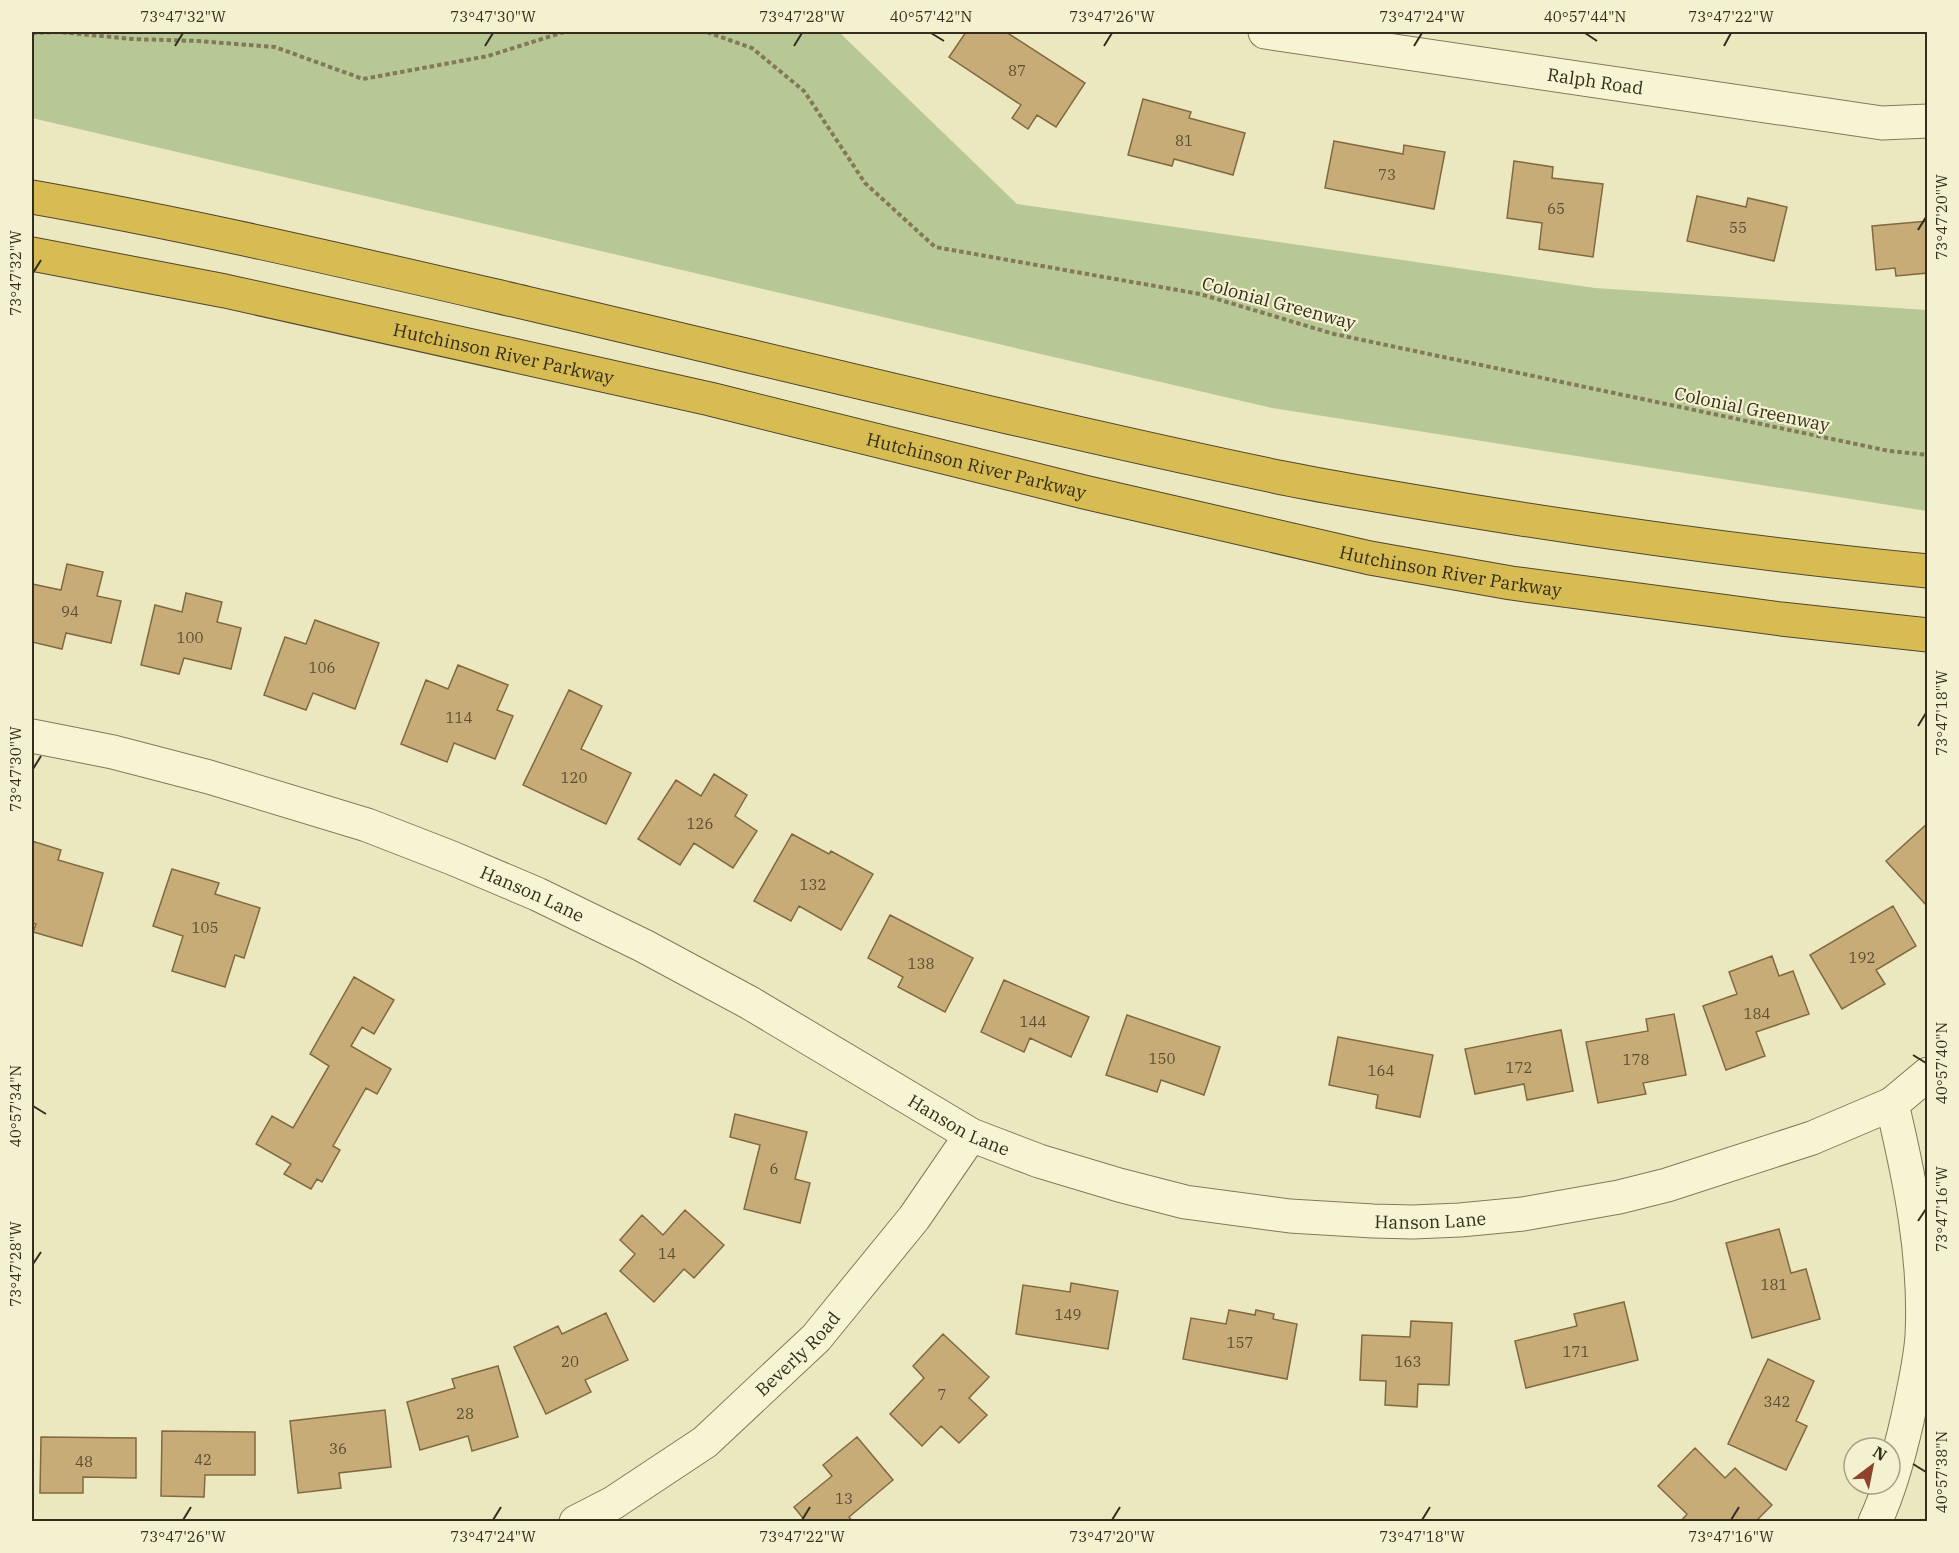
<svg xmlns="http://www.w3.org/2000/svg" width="1959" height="1553" viewBox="0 0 1959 1553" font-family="'IBM Plex Serif',serif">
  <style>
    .green { fill: #b7c895 }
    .building { fill: #c8ac78; stroke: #816940; stroke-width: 1.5 }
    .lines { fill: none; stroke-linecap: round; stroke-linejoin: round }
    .minor-casing { stroke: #837959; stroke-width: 35 }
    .motorway-casing { stroke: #51462e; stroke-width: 35 }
    .path { stroke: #837959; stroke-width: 4; stroke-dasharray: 4.5 3; stroke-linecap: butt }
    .minor { stroke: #f7f4d3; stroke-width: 33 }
    .motorway { stroke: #d7bc54; stroke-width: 33 }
    .ticks { fill: none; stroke: #342d1d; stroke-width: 2 }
    .labels { text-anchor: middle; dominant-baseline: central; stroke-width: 4.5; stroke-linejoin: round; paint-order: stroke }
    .number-label { font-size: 15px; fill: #594d34 }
    .street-label { font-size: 18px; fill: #342d1d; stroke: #f3f1d0 }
    .neatline { fill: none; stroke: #342d1d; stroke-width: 2 }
    .ticks-label { font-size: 15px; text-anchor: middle; fill: #342d1d }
  </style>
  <rect width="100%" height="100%" fill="#ebe8c0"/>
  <!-- green -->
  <path class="green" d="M32,32h807l178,172 578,84 332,22v201l-655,-103 -1240,-290z"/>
  <!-- building -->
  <path class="building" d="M966,32h40l79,51 -29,44 -19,-12 -9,14 -16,-11 9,-13 -72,-48z
    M1143,99l48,13 -2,6 56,15 -12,42 -59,-16 -2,7 -44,-11z
    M1334,141l69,13 1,-9 41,7 -11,57 -109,-21z
    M1514,161l39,6 -1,11 51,6 -10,73 -54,-8 3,-26 -35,-5z
    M1697,196l49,11 2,-9 39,9 -13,54 -87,-20z
    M1928,221v52l-32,3 -1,-8 -19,2 -4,-44z
    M67,564l36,8 -6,24 24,5 -10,42 -45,-10 -4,16 -30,-7v-58l29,6z
    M186,593l36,9 -5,20 24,6 -10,41 -47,-11 -5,16 -38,-9 14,-60 27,7z
    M315,620l64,23 -24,66 -42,-16 -7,17 -42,-15 21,-58 21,7z
    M458,665l50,20 -11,25 16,6 -18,43 -41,-16 -7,19 -46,-18 25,-64 22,9z
    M569,690l33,16 -21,43 50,24 -25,51 -83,-39z
    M714,774l33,21 -12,21 22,15 -24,37 -39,-25 -14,22 -42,-26 38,-59 25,16z
    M1928,823v83h-1l-41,-45z
    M792,834l37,20 2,-3 42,23 -32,56 -42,-24 -8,15 -37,-20z
    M32,841l29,9 -3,10 45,13 -21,73 -49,-14 3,-8 -4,-1z
    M172,869l47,14 -4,11 45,14 -16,50 -9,-3 -10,32 -53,-16 11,-35 -30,-10z
    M1893,906l23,40 -40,24 9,14 -43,25 -32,-54z
    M890,915l83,43 -28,54 -47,-25 5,-10 -35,-19z
    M1772,956l7,20 14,-5 16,43 -53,18 9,24 -39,14 -23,-64 34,-12 -8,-22z
    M354,977l40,23 -20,34 -12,-7 -11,19 40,23 -14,25 -11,-6 -33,58 7,4 -18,32 -5,-3 -6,10 -27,-15 7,-10 -35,-20 16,-28 21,12 36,-62 -19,-12z
    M1004,980l85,37 -18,40 -41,-19 -6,14 -43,-20z
    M1674,1014l12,61 -43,8 3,11 -48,9 -12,-61 62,-11 -2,-12z
    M1127,1015l93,32 -16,48 -43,-15 -4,12 -51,-17z
    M1561,1030l12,61 -46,9 -3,-16 -49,10 -10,-45z
    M1338,1037l95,18 -13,62 -44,-9 2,-13 -49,-10z
    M735,1114l72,18 -12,47 15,4 -10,40 -56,-14 16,-64 -30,-8z
    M685,1210l39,35 -30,33 -10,-9 -30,33 -34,-31 15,-17 -15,-14 22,-25 21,20z
    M1779,1229l12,44 15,-4 14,50 -68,19 -26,-95z
    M1071,1283l47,8 -10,58 -92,-15 7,-49 47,7z
    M1624,1302l14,58 -112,28 -11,-47 62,-15 -3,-12z
    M1229,1310l26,5 1,-5 18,4 -1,5 24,5 -10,55 -104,-20 8,-41 35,6z
    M606,1313l22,47 -43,20 6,12 -45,22 -32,-67 44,-21 4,8z
    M1411,1321l41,2 -3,62 -31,-1 -1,23 -32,-2 1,-24 -26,-1 2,-45 48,2z
    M943,1334l46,43 -20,21 18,17 -28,28 -18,-17 -19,20 -32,-32 34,-36 -11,-12z
    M1768,1359l46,22 -18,40 11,5 -21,44 -58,-26z
    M498,1366l20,71 -46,14 -4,-15 -48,14 -13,-48 48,-14 -3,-9z
    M385,1410l6,57 -52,6 2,15 -43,5 -8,-72z
    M162,1431l93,1v43h-50l-1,22 -43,-1z
    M41,1437l95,1v40l-53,-1v16h-43z
    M857,1437l36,43 -44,37 4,5h-47l-12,-15 38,-31 -9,-11z
    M1695,1448l30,30 10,-10 37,37 -17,17h-75l7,-8 -29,-28z"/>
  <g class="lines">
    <defs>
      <g id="minor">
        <path id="s1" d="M1265,32l617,91 46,-2"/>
        <path id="s2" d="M32,736l81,16 96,25 158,48 85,33 85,36 107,52 106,57 221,132 68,26 80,24 66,17 105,14 83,5 40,1 47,-2 63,-6 96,-17 48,-12 145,-47 80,-34 36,-30"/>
        <path id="s3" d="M576,1522l37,-19 92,-61 111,-104 98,-120 57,-83"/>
        <path d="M1875,1522c15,-32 24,-66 32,-101 6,-28 13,-57 15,-85 4,-79 -12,-156 -30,-232"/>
      </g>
      <g id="motorway">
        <path d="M32,197c165,29 330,68 494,106 252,59 504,122 757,175 60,12 121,22 182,32 154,25 308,46 463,61"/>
        <path id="s4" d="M32,254l193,37 485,108 374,93 286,66 141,25 270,36 147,16"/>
      </g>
    </defs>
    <!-- minor casing -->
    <use href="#minor" class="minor-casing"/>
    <!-- motorway casing -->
    <use href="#motorway" class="motorway-casing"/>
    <!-- path -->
    <path class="path" d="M707,32l45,16 52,43 61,92 70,64 265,47 134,40 555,117 39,4
      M32,33l28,-1 71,7 67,2 77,6 88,32 125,-23 76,-24"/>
    <!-- minor -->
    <use href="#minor" class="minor"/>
    <!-- motorway -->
    <use href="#motorway" class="motorway"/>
  </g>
  <!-- ticks -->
  <path class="ticks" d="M931,33l13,8M1585,33l12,8M175,46l8,-13M485,46l8,-13M794,46l8,-13M1104,46l8,-13M1414,46l8,-13M1724,46l7,-13M1918,230l8,-13M33,273l8,-13M1918,726l8,-13M33,769l8,-13M1913,1055l13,8M33,1106l13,8M1918,1221l8,-12M33,1264l8,-12M1913,1464l13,8M183,1520l8,-13M493,1520l8,-13M802,1520l8,-13M1112,1520l8,-13M1422,1520l8,-13M1731,1520l8,-13"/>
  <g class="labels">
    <!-- number labels -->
    <g class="number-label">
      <text x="1017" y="70">87</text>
      <text x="1184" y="140">81</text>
      <text x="1387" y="174">73</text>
      <text x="1556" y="208">65</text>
      <text x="1738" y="227">55</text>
      <text x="70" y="611">94</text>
      <text x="190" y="637">100</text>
      <text x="322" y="667">106</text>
      <text x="459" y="717">114</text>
      <text x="574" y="777">120</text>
      <text x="700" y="823">126</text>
      <text x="813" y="884">132</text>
      <text x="205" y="927">105</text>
      <text x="1862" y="957">192</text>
      <text x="921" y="963">138</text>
      <text x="1757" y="1013">184</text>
      <text x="1033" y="1021">144</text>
      <text x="1162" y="1058">150</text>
      <text x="1636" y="1059">178</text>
      <text x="1519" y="1067">172</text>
      <text x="1381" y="1070">164</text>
      <text x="774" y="1168">6</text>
      <text x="667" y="1253">14</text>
      <text x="1774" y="1284">181</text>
      <text x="1068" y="1314">149</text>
      <text x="1240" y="1342">157</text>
      <text x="1576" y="1351">171</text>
      <text x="570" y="1361">20</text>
      <text x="1408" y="1361">163</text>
      <text x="942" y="1394">7</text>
      <text x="1777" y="1401">342</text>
      <text x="465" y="1413">28</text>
      <text x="338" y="1448">36</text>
      <text x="203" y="1459">42</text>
      <text x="84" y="1461">48</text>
      <text x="844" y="1498">13</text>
    </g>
    <!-- street labels -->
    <g class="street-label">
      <text stroke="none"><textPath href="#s1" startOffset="334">Ralph Road</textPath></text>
      <text transform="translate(1279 303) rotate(15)">Colonial Greenway</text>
      <text stroke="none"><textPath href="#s4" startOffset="482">Hutchinson River Parkway</textPath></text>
      <text transform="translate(1752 409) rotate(12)">Colonial Greenway</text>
      <text stroke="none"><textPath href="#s4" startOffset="968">Hutchinson River Parkway</textPath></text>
      <text stroke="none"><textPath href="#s4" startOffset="1454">Hutchinson River Parkway</textPath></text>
      <text stroke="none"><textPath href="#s2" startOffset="526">Hanson Lane</textPath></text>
      <text stroke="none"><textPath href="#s2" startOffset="1012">Hanson Lane</textPath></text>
      <text stroke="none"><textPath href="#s2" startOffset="1498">Hanson Lane</textPath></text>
      <text stroke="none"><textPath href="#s3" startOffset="280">Beverly Road</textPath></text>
    </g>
  </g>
  <!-- border -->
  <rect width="1959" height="1553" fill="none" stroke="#f3f1d0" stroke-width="66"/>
  <!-- north arrow -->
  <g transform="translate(1872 1466) rotate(32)"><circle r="28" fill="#f3f1d0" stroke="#a7a388" stroke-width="1.5"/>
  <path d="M0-4.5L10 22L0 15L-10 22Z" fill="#8f432c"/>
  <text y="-9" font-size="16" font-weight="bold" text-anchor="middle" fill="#342d1d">N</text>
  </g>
  <rect x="33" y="33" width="1893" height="1487" class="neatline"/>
  <g class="ticks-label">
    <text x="183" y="22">73°47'32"W</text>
    <text x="493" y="22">73°47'30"W</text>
    <text x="802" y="22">73°47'28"W</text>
    <text x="931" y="22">40°57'42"N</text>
    <text x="1112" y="22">73°47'26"W</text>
    <text x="1422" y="22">73°47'24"W</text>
    <text x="1585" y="22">40°57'44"N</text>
    <text x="1731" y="22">73°47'22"W</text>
    <text transform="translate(1942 217) rotate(-90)" y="5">73°47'20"W</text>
    <text transform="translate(16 273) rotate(-90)" y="5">73°47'32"W</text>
    <text transform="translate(1942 713) rotate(-90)" y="5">73°47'18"W</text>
    <text transform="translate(16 769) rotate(-90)" y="5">73°47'30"W</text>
    <text transform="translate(1942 1063) rotate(-90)" y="5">40°57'40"N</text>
    <text transform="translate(16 1106) rotate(-90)" y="5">40°57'34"N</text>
    <text transform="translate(1942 1209) rotate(-90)" y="5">73°47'16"W</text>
    <text transform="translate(16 1264) rotate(-90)" y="5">73°47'28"W</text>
    <text transform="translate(1942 1472) rotate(-90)" y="5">40°57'38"N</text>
    <text x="183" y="1542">73°47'26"W</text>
    <text x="493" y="1542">73°47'24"W</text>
    <text x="802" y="1542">73°47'22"W</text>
    <text x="1112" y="1542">73°47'20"W</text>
    <text x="1422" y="1542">73°47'18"W</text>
    <text x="1731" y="1542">73°47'16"W</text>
  </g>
</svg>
